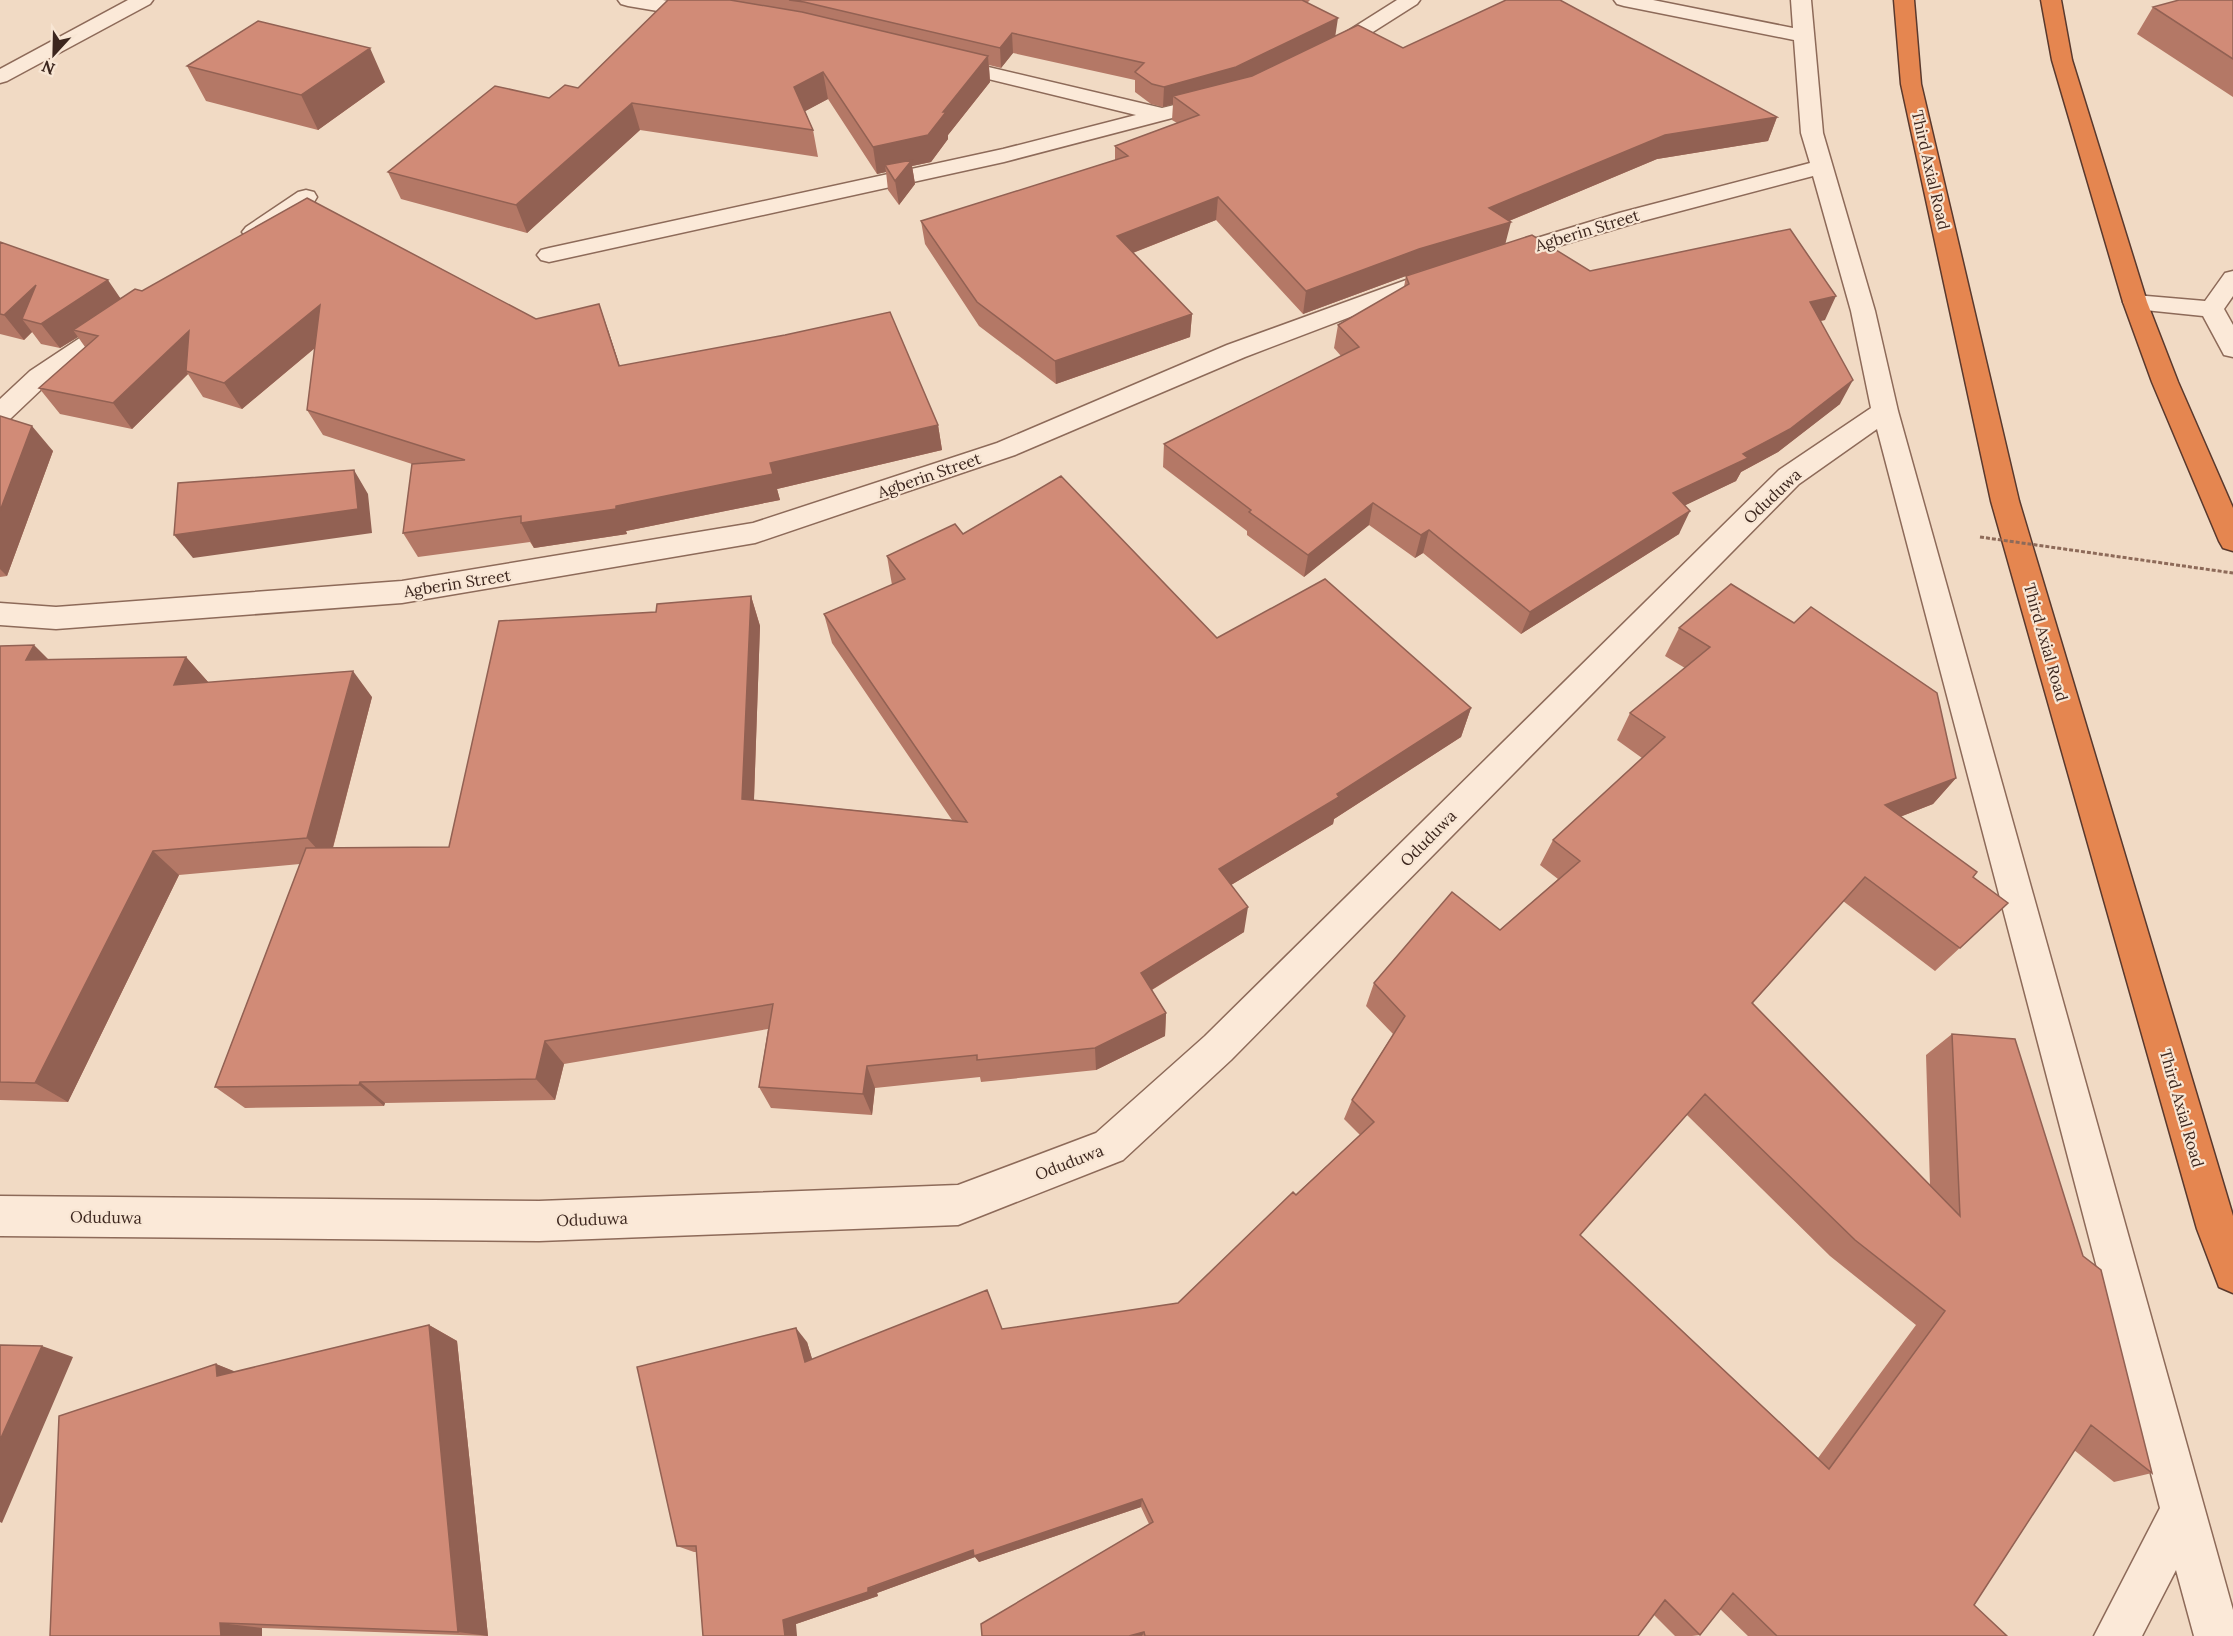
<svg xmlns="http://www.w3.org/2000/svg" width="2233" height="1636" viewBox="0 0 2233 1636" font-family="Lora,serif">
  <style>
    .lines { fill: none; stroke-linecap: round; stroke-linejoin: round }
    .minor-casing { stroke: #8d6a59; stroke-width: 3 }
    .motorway-casing { stroke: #5a392d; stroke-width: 3 }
    .minor { fill: #fbe9d8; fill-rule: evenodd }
    .motorway { fill: #e58650; fill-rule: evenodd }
    .path-bridge { stroke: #8d6a59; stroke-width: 3; stroke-dasharray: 4 2; stroke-linecap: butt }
    .wall { fill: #b47866; fill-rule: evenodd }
    .shaded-wall { fill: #926153 }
    .building { fill: #d18b77; stroke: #926153; stroke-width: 1.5; fill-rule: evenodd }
    .labels { text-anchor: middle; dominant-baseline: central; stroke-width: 4.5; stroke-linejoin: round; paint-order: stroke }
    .street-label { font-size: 16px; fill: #3c261e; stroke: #f8e6d4 }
  </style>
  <rect width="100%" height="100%" fill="#f1dac4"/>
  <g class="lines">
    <defs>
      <path id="minor" d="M128,0h25l-3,4 -143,77 -7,2v-14z
        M618,0h45l49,9 3,4 -3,4 -7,2 -77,-13 -7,-2z
        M1397,0h23l-3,4 -82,52h-14l-3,-4 3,-4z
        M1614,0h39l140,28 -2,-28h20l12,133 52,178 23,100 335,1199v26h-39l-18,-66 -34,66h-48l66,-128 -283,-1079 -78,55 -568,576 -108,100 -165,65 -419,16 -539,-5v-40l539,5 419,-16 138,-52 109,-97 574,-566 92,-62 -20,-97 -38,-135 -178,47 -133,40 -8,-2 -4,-5 4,-5 125,-38 191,-50 -9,-30 -7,-93 -170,-34 -7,-2z
        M946,57l216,51 53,-13 7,2 4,4 -4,4 -218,57 -455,100 -8,-2 -4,-5 4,-5 8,-2 454,-99 133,-34 -197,-48 -3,-4 3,-4z
        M306,190l8,2 3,5 -3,5 -52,35 -8,2 -8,-2 -4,-5 4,-5 52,-35z
        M1442,267l8,2 4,5 -4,5 -205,78 -230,98 -260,88 -353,60 -346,26 -56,-4v-22l56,4 346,-26 351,-58 244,-80 230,-98z
        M2233,271v25l-9,13 9,16v32l-9,-2 -21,-39 -68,-7 -9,-2 -3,-5 3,-5 9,-2 70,6 20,-28z
        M122,313l9,3 3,5 -3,5 -83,57 -39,37 -9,3v-24l30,-28 83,-55z"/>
      <path id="motorway" d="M1894,0h20l7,84 98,417 214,715v77l-14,-6 -22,-58 -206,-728 -90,-417z
        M2041,0h20l11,60 75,242 31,80 55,126v43l-10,-3 -4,-7 -67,-159 -29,-80 -71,-242z"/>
    </defs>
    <!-- minor casing -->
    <use href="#minor" class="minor-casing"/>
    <!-- motorway casing -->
    <use href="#motorway" class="motorway-casing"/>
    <!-- minor -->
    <use href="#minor" class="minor"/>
    <!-- motorway -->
    <use href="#motorway" class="motorway"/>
    <!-- path-bridge -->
    <path class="path-bridge" d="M1980,537l253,36"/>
  </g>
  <!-- wall -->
  <path class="wall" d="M668,0h642l-3,3 29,33 441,81 -9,24 -111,18 -148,62 -4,23 85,27 235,49 -5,1 20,83 -62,48 -37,20 -5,9 -51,24 -6,29 -158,100 -98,-81 -8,5 -46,-33 -65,52 -57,-42v-4l-84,-64 1,-23 177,-88 -7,-8 4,-23 66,-38 2,-11 43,-14 -35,11 -111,41 -87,-94 -83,33 59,61 -2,23 -134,47 -77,-58 -54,-82 -4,-23 194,-61v-14l62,-23 -5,-3 1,-16 -10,3 -12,-3 -16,-12v-12l-122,-27 -12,15 -12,-3 1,17 -42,53v4l-17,23 -19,4 3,18 -16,21 -11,-15 -2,-18 -9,2 -49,-75 -23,12 8,19 5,27 -178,-27 -113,103 -126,-34 -13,-27 161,-74 29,-10z
    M2233,0v97l-96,-63 16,-27z
    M187,66l198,16 -67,48 -112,-29z
    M0,242l121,56 21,-7 394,28 72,11 12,36 318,59 4,25 -165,39 3,11 -154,31 1,3 -93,14 -4,-6 -112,15 -15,-24 9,-69 -89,-29 -16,-25 8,-62 -73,61 -39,-12 -15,-23 -56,55 -72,-15 -21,-26 46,-41 -7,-10 -18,11 -19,-4 -9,-12 -8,8 -24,-6z
    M0,416l53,35 -46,125 -7,1z
    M963,534l254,104 254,70 -10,29 -127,82 -1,5 -102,61 13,47 -92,58 14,23 -1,23 -69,34 -115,12 -1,-5 -105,11 -3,27 -101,-7 -12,-21 9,-58 -204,35 -9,36 -170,3 -1,3 -139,2 -30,-21 85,-223 -121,11 -111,227 -68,-2v-454l49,14 137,-3 22,25 164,15 -39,151 116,-1 207,-235 95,-16 9,30 -6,174 198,20 -120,-177 -8,-29 68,-29 -5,-29z
    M1679,628l277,150 -23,26 -33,13 73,60 35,26 -73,68 -92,-70 -90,102 177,183 -4,-131 26,-21 131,222 69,217 -38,9 -40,-32 -100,155 33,31h-259l-28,-27 -20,26 -8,1h-17l-21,-21 -16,21h-656l167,-112 -8,-17 -162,55 -4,-5 -98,36 1,3 -82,28 -100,-72h-2l-17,-6 130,-204 5,17 190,-30 176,-26 182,-168 -16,-16 8,-19 41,-66 -27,-28 8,-23 126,-53 58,-51 -18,-14 13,-25 89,-82 -25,-18 13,-27 55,-45 -20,-12zM1687,1115l143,141 86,69 -98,133 -238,-223z
    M429,1325l28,16 31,295 -226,-8v8h-212l166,-272 19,8z"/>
  <!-- shaded-wall -->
  <path class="shaded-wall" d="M1338,18l-3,20 -101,49 -61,9v8l-10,3 1,-20z
    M1012,33l1,20 -12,15 -1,-20z
    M370,48l15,34 -67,48 -17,-35z
    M988,56l2,26 -42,53v4l-17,23 -19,4 3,18 -16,21 -4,-24 -10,-16 1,7 -9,2 -4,-27 70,-35z
    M823,72l5,27 -28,15 -6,-27z
    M632,103l8,27 -113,103 -11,-28z
    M1777,117l-9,24 -111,18 -160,67 14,-4 -6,23 -91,28 -111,41 3,-23 113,-42 70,-41 176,-73z
    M1218,197l-2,23 -99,39v-23z
    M108,280l17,25 -52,25 5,7 -18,11 -19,-24z
    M36,285l-14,34 10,13 -8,8 -20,-25z
    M1836,296l-11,24 -27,5 12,-23z
    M599,304l9,26 20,62 -9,-26z
    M320,305l15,26 -93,78 -18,-26z
    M1192,314l-2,23 -134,47 -1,-23z
    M189,331l-3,40 2,3 -56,55 -19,-26z
    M1853,380l-13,24 -62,48 -37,20 -5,9 -73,35 10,-23 70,-39z
    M938,425l4,25 -165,39 3,11 -154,31 1,3 -93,14 -13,-25 95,-17 154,-43z
    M32,426l21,25 -46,125 -7,-7v-58z
    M354,470l14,24 4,39 -179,25 -19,-23z
    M1373,503l-4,22 -65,52 4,-22z
    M1690,511l-11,23 -158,100 9,-22z
    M1429,530l-6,23 -8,5 6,-23z
    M751,596l9,30 -7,200 -11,-27z
    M34,645l26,26 -34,-11z
    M186,657l23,26 -35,2z
    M353,671l19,26 -43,165 -22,-24z
    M1471,708l-10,29 -127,82 -1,5 -117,70 3,-25z
    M1956,778l-23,26 -70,27 22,-26z
    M153,851l26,24 -111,227 -33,-19z
    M1248,907l-4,25 -104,65 1,-24z
    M1166,1013l-1,23 -69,34 -1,-22z
    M545,1041l19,23 -9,36 -19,-21z
    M867,1066l8,22 -3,27 -9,-21z
    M360,1082l25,21 -1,3 -25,-21z
    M429,1325l28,16 31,295 -30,-4z
    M796,1328l11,14 10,33 -12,-13z
    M42,1346l31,11 -71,166 -2,-1v-82z
    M216,1364l38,15 -37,-3z
    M1142,1499l-1,8 -162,55 -4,-5 -98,36 1,3 -82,28 1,12h-12l-2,-16 190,-70z
    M220,1623l42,5v8h-41z
    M1144,1632l-2,4h-13z"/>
  <!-- building -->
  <path class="building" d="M668,0h62l72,12 186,44 -45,56h3l-18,23 -55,12 -50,-75 -29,15 19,43 -181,-27 -116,102 -128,-33 107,-86 54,12 16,-13 13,3z
    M789,0h513l36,18 -102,49 -72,20 -12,-3 -17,-12 9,-9 -132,-30 -12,15 -196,-46z
    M1506,0h54l217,117 -112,18 -176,73 22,14 -92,27 -113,42 -88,-94 -101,39 75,78 -137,47 -78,-59 -56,-81 207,-65 -13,-10 84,-31 -26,-19 79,-20 106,-51 45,23z
    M2179,0h54v59l-80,-52z
    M258,21l112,27 -69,47 -114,-29z
    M912,160l-17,21 -10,-16z
    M307,198l229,121 63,-15 20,62 166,-31 105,-23 48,113 -168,38 3,11 -157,32v3l-95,14v-7l-118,17 9,-69 53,-4 -158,-50 13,-105 -96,78 -38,-12 3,-40 -76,72 -74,-15 59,-52 -25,-6 62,-41 7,2z
    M1790,229l46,67 -26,6 43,78 -63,49 -47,25 5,4 -75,35 17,18 -160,101 -101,-82 -8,5 -48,-32 -65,52 -59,-43 2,-2 -87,-66 195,-97 -21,-22 71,-41 -3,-8 126,-41 58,36z
    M0,242l108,38 -67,44 -19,-5 14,-34 -32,30 -4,-1z
    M0,416l32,10 -32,85z
    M354,470l4,39 -184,26 4,-52z
    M1061,476l156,162 108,-59 146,129 -134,86 2,3 -120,72 29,38 -107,66 25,40 -71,35 -118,12v-5l-110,11 -4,28 -104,-7 14,-83 -228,37 -9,38 -176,3 -1,3 -144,2 91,-239 143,-1 50,-226 157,-9 1,-8 94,-8 -9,203 225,23 -143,-208 81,-35 -18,-23 68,-32 8,10z
    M1731,584l63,39 17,-16 126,86 19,85 -71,27 92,67 -4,5 35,26 -48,45 -95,-71 -113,126 208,213 -8,-182 63,5 68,217 18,14 51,203 -61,-48 -117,180 33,31h-230l-44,-43 -33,42 -35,-35 -27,36h-493l-1,-4 -15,4h-147l-1,-12 172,-102 -11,-23 -168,57 -1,-6 -105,38v4l-85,28 2,16h-82l-7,-90h-19l-40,-179 159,-39 9,34 182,-72 15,39 176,-26 115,-111 3,3 78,-73 -22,-22 53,-84 -31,-33 78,-91 48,38 80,-69 -27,-21 112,-103 -35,-24 80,-66 -31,-19zM1705,1094l150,146 90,71 -116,158 -249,-234z
    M34,645l-8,15 160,-3 -12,28 179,-14 -46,167 -154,13 -118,232 -35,-1v-436z
    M429,1325l29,307 -238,-9 1,13h-171l9,-220 157,-52 1,12z
    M0,1345l42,1 -42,94z"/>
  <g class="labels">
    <!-- street labels -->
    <g class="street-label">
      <text transform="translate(1931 170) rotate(77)">Third Axial Road</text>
      <text transform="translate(1587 230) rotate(-17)">Agberin Street</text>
      <text transform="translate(929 475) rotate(-19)">Agberin Street</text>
      <text transform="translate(1772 496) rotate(-43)">Oduduwa</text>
      <text transform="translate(457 583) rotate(-9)">Agberin Street</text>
      <text transform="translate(2046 642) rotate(74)">Third Axial Road</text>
      <text transform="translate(1428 838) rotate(-45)">Oduduwa</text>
      <text transform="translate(2182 1108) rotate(74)">Third Axial Road</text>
      <text transform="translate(1069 1162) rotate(-21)">Oduduwa</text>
      <text transform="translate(106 1217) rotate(1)">Oduduwa</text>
      <text transform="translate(592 1219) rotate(-2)">Oduduwa</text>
    </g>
  </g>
  <!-- north arrow -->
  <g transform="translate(54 54) rotate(202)" stroke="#f8e6d4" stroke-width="4.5" paint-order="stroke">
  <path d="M0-4.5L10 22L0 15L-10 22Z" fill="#3c261e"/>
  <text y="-9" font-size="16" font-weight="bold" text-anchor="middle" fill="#3c261e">N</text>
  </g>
</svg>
